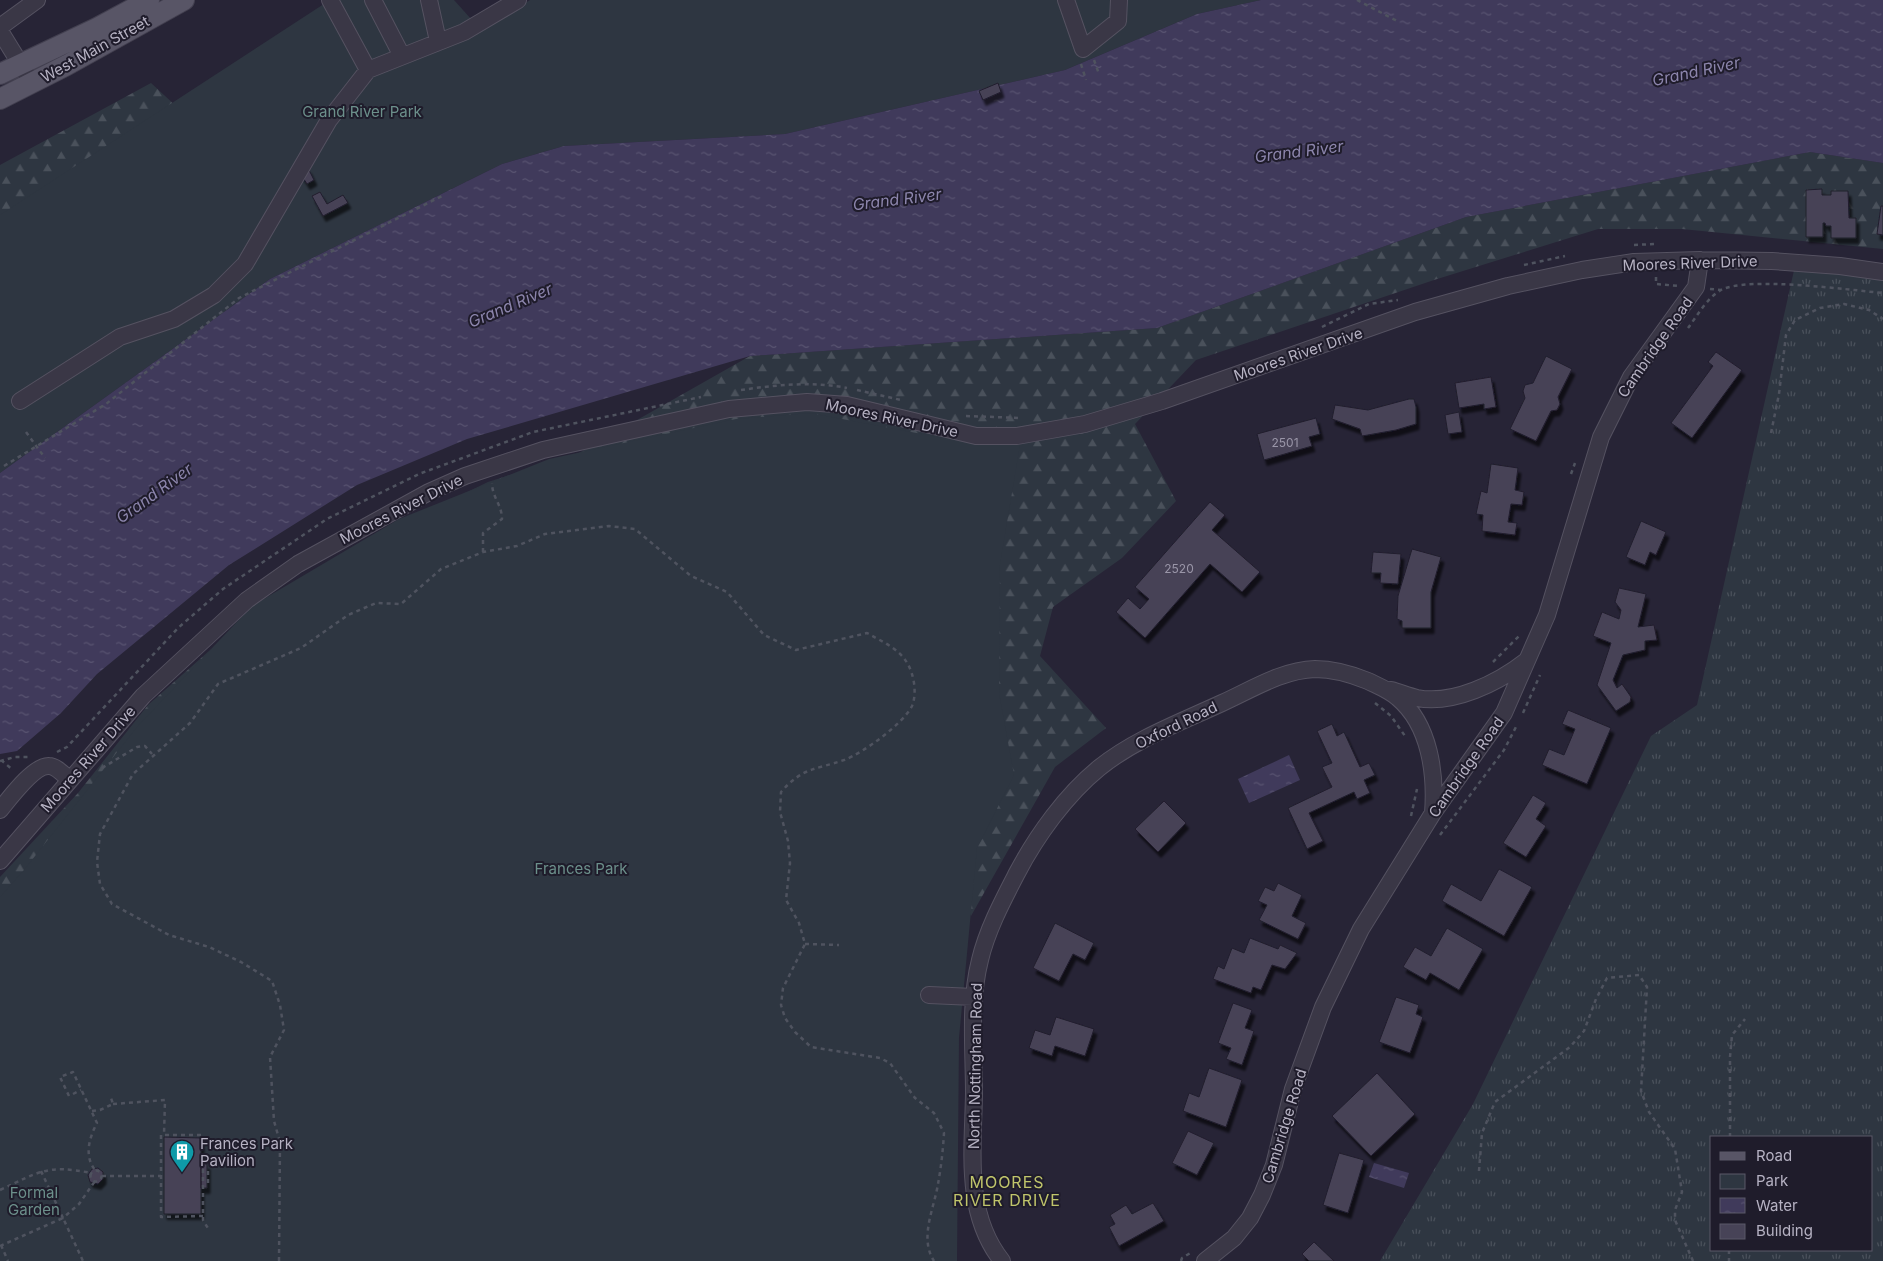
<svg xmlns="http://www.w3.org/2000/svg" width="1883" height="1261" viewBox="0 0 1883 1261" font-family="Inter,sans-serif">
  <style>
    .grass { fill: url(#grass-tufts); fill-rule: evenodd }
    .forest { fill: url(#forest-firs) }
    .green { fill: #2e3641 }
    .water { fill: url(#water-ripples) }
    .building { fill: #474357; stroke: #211e2d; filter: url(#shadow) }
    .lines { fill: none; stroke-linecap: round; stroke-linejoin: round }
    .minor-casing { stroke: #555261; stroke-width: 18 }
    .major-casing { stroke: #434050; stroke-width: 22 }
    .path { stroke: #4f535f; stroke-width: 2.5; stroke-dasharray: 4 4; stroke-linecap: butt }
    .minor { stroke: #3a3746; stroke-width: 16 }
    .major { stroke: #585566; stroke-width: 20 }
    .labels { text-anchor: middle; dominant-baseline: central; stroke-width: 4; stroke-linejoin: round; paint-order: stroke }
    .number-label { font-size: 12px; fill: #9a96a8 }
    .street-label { font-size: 15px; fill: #b6b2c3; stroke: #1f1c2b }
    .park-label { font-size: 15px; fill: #6c908b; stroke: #1f1c2b }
    .poi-label { font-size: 15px; fill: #b6b2c3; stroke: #1f1c2b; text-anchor: start }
    .water-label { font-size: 16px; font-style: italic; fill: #8c85ac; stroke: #1f1c2b }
    .neighbourhood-label { font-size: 16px; letter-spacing: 1px; fill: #c0c56b; stroke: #1f1c2b }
  </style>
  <defs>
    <pattern id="grass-tufts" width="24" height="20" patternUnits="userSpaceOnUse" patternTransform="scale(1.25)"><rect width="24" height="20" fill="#2e3641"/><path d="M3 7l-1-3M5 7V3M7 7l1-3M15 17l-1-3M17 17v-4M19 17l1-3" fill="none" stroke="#4a515b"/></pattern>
    <pattern id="forest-firs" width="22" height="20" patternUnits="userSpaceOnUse" patternTransform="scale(1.25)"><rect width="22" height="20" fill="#2e3641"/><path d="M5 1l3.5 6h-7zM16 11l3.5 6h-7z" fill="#4a515b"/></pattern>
    <pattern id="water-ripples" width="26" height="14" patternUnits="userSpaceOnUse" patternTransform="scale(1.25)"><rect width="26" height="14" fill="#403a5b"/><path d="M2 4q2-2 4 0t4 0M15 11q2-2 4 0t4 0" fill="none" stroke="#595471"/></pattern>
    <filter id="shadow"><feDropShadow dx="3" dy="5.5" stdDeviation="1" flood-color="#0009"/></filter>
  </defs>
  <rect width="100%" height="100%" fill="#272436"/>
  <!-- grass -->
  <path class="grass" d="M1797,257l86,13v991h-503l93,-157 178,-368 46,-31zM1712,1137h160v113h-160z"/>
  <!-- forest -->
  <path class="forest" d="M151,83l94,87 -245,191v-196z
    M1810,152l73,11v86l-201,-20h-84l-164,51 -238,80 -61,64 41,77 -54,57 -69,49 -13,49 66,72 -51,39 -84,149 -41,-88 -930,137v-88l78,-84 70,-88 112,-99 152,-87 76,-37 89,-28 173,-98 407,-28 309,-111z"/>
  <!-- green -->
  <path class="green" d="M330,0h124l27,30 49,-30h731l-64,14 -132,56 -280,64 -221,12 -62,18 -232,115 -270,194v-258z
    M810,413l133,25 77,7 -20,119 -1,129 15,82 -37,73 -18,190 -2,223h-957v-364l24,-27 113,-143 115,-121 147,-87 150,-60 187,-40z"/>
  <!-- water -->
  <path class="water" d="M1261,0h622v163l-73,-11 -344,65 -309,111 -407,28 -283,83 -110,46 -128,80 -132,109 -36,39 -44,38 -17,3v-281l270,-194 232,-115 62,-18 221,-12 280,-64 132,-56z
    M1289,755l11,25 -51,23 -11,-24z
    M1374,1163l35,10 -5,15 -35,-11z"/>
  <!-- building -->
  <path class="building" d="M998,83l3,9 -18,8 -4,-9z
    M308,168l6,12 -7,4 -7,-11z
    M1822,189v6h9v-4h17l1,27h7v20h-25v-12h-5l-1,-3h-2v14h-17v-47z
    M320,192l7,12 16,-9 5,8 -25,13 -11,-20z
    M1881,206h2v29l-6,-1z
    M1716,352l26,18 -50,68 -21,-15 42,-57 -5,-4z
    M1546,356l26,13 -14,28 2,7 -3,6 -6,1 -15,30 -26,-12 15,-31 -2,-7 2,-6 8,-2z
    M1491,377l5,30 -12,2v-5l-25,4 -4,-25z
    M1409,399h5l2,8v17l-20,6 -34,6 -2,-7 -28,-10 3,-14 33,5z
    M1459,412l3,20 -14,2 -3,-19z
    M1316,418l4,16 -11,3 3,9 -48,14 -7,-26z
    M1491,464l27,4 -3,22 9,2 -2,13 -11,-1 -3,18 9,1 -2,12 -33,-4 1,-16 -7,-1 5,-23 6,2z
    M1210,502l15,13 -13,15 48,42 -18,20 -32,-28 -65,74 -29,-26 12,-14 12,11 9,-10 -14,-12z
    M1641,521l25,11 -10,23 -6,-3 -5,13 -19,-8z
    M1412,549l29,8 -10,35v36h-29v-7l-5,-2 1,-23z
    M1373,552l28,2 -3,30 -18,-1 1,-10h-10z
    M1619,588l27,6 -8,33 16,-2 3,15 -12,1v9l-22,5 -10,25 4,8 5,-4 9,13 -1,5 -14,9 -19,-26 14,-42 -18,-7 9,-24 17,7 2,-9 -6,-8z
    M1568,710l43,18 -24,56 -45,-19 7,-16 15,6 11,-26 -13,-5z
    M1332,724l5,12 7,-4 16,35 9,-4 6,12 -11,5 6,13 -13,6 -3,-7 -45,21 14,28 -16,8 -19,-41 44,-21 -10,-20 10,-4 -15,-32z
    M1533,795l13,8 -10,16 10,7 -20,31 -23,-14z
    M1164,801l22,22 -28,29 -23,-23z
    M1499,869l33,18 -28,49 -62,-35 9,-17 30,17z
    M1278,883l24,12 -10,21 14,7 -8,16 -39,-19 8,-15 -9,-4 7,-14 9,4z
    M1055,923l39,20 -9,17 -12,-6 -14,27 -26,-13z
    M1447,928l36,21 -24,41 -29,-17 -4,7 -23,-13 12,-20 16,9z
    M1250,938l28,11 2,-4 17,8 -12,16 -13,-4 -11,25 -8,-3 -2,6 -38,-14 5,-13 6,3 8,-21 12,5z
    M1396,997l23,8 -3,9 7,3 -13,36 -31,-11z
    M1233,1003l19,7 -7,18 9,3 -12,34 -16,-6 5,-11 -13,-5z
    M1056,1017l38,12 -9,27 -30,-10 -3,10 -23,-8 6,-18 15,5z
    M1209,1068l33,12 -16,47 -43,-16 6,-18 10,4z
    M1377,1073l38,41 -44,42 -39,-40z
    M1188,1131l26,12 -17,32 -25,-12z
    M164,1137l37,1v76h-37z
    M1339,1153l25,7 -16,53 -25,-8z
    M201,1164h6v24h-6z
    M98,1168l5,4v7l-5,5 -8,-2 -2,-7 4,-6z
    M1153,1203l11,18 -45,25 -10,-19 6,-3 -5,-9 16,-10 6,9z
    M1314,1242l20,19h-25l-7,-7z"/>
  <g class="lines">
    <defs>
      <path id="minor" d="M330,0l38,70
        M373,0l29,56
        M429,0l9,41
        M1066,0l17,49 35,-28 1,-21
        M0,27l37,-27
        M0,31l32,52
        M20,401l100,-64 54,-18 40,-24 31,-31 84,-144 39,-50 96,-38 54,-32
        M1391,690c8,2 17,6 26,8 36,7 81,-15 109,-37
        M0,810c9,-11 34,-45 49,-44 7,0 15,9 20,13
        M0,861l143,-165 104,-96 51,-36 131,-72 36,-16 78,-26 186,-41 78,-7 40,3 129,31h41l68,-12 77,-23 253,-89 93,-26 74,-16 52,-8 66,-2 72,1 68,5 43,6
        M929,995l45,2
        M1002,1261c-38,-48 -29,-110 -28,-167 0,-44 -5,-91 6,-134 7,-30 23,-60 37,-87 20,-38 49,-78 82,-105 36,-29 82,-46 123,-65 29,-13 60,-33 93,-34 18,0 36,5 53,12 10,5 21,9 30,17 32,27 38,76 35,115
        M1205,1261l29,-23 16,-20 12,-23 12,-30 19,-76 30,-82 38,-78 72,-116 71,-100 43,-98 54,-178 30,-60 65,-90 4,-27"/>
      <path id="major" d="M0,74l97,-46 52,-28
        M0,99l67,-34 117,-65"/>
    </defs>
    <!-- minor casing -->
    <use href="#minor" class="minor-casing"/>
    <!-- major casing -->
    <use href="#major" class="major-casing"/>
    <!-- path -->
    <path class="path" d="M1357,0l40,21
      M1094,60l5,14
      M1081,64l5,16
      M1634,245l20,-1
      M1524,265l41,-9
      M1656,277v7l23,2
      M1710,289l11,1
      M1322,327l47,-23 29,-4
      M1688,328c9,-12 19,-30 33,-38 27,-14 128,0 162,3
      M741,390c35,-5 71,-9 106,-2
      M857,390l44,10
      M966,416l55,2
      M26,432l19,26
      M1771,433l8,-39 7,-59 9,-15 25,-12 24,-4 25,6 14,9
      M4,466l102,-62 133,-106 205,-103
      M1571,474l4,-11
      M483,552v-19l19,-14c0,-14 -10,-22 -10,-36
      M1493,662l26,-26
      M1375,703l16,13 14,20
      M1523,713l17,-38
      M57,752l10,-5 111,-119 45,-39 104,-70 92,-45 114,-42 168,-35
      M1,760l12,10
      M0,761l15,-4h13
      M102,768l35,-21 8,-1 7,8
      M1411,816l6,-27
      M1440,835l64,-85 13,-25
      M805,944l34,1
      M73,1094l8,-4
      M69,1096l-9,-19 13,-5 24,51c-8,15 -13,33 -2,47
      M113,1104l52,-4 -1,35
      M92,1111l8,-1 13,-6 -3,-9
      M1730,1137v-80l2,-22 13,-16
      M90.5 1176a5.5 5.5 0 1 1 11 0a5.5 5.5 0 1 1-11 0Z
      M41,1171l22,47 16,-14 16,-23
      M1479,1171l3,-38 13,-31 75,-55 14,-16 12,-32 11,-21 32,-3 8,12 -6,104 8,21 26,37 7,43 -7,18v10l18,41
      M102,1176h59
      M208,1183v-14
      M0,1190c39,-18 47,-26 91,-17
      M203,1216l-42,1v-82h42v85l6,10
      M1,1245l7,16
      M0,1246l63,-28 20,43
      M1729,1250v11
      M279,1261l1,-119 -6,-21 -4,-64 14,-27 -4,-25 -8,-24 -31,-19 -32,-15 -40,-12 -57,-31 -12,-20 -3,-22 3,-28 33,-60 57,-51 28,-39 83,-36 47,-33 28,-12 25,1 40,-35 42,-17 34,-6 28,-12 64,-8 26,3 56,47 36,16 37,43 32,15 71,-17c25,14 42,20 47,50 1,7 1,16 -2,23 -9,18 -49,47 -68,54 -29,10 -41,7 -63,32l-1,20 8,29 2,22 -4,37 13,23 6,21 -22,44 -2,17 4,13 10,14 16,15 69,11 10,5 25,35 19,15 10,20c-1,17 -3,35 -6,51 -4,25 -19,54 -4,77
      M1181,1261l1,-3 10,-6"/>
    <!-- minor -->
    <use href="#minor" class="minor"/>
    <!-- major -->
    <use href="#major" class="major"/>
  </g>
  <!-- icons -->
  <defs>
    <symbol id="building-pin" viewBox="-11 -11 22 30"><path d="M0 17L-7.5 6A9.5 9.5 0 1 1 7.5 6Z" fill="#0f9aa8" stroke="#1f1c2b"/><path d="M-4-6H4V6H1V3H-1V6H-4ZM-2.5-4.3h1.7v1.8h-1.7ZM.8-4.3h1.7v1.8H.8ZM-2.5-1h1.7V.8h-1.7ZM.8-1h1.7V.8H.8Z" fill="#fff"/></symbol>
  </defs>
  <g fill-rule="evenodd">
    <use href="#building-pin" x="168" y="1138" width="28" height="38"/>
  </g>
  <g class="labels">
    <!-- number labels -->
    <g class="number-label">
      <text x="1285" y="442">2501</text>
      <text x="1179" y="568">2520</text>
    </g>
    <!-- street labels -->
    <g class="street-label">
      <text transform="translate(95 49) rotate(-29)">West Main Street</text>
      <text transform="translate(1690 263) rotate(-2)">Moores River Drive</text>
      <text transform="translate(1655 347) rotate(-55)">Cambridge Road</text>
      <text transform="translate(1298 354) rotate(-19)">Moores River Drive</text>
      <text transform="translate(892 418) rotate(12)">Moores River Drive</text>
      <text transform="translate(401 509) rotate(-27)">Moores River Drive</text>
      <text transform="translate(1176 725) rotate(-26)">Oxford Road</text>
      <text transform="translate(88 759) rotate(-49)">Moores River Drive</text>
      <text transform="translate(1466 767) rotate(-55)">Cambridge Road</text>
      <text transform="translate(975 1066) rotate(-89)">North Nottingham Road</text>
      <text transform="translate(1284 1126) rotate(-73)">Cambridge Road</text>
    </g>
    <!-- park labels -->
    <g class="park-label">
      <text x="362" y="111">Grand River Park</text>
      <text x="581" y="868">Frances Park</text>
      <text x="34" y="1192">Formal<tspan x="34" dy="17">Garden</tspan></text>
    </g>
    <!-- poi labels -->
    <g class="poi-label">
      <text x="200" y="1143">Frances Park<tspan x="200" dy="17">Pavilion</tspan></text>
    </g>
    <!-- water labels -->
    <g class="water-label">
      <text transform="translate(1696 71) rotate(-12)">Grand River</text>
      <text transform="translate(1299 151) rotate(-7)">Grand River</text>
      <text transform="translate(897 199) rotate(-7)">Grand River</text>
      <text transform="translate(510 305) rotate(-23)">Grand River</text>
      <text transform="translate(154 493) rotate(-36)">Grand River</text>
    </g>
    <!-- neighbourhood labels -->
    <g class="neighbourhood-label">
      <text x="1007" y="1182">MOORES<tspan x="1007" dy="18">RIVER DRIVE</tspan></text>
    </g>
  </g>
  <!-- legend -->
  <rect x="1710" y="1136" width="162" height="115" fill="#1f1c2b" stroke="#5b5868"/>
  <rect x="1720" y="1152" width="25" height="8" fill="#585566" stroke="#5b5868"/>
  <text x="1756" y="1161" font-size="15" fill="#b6b2c3">Road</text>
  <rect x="1720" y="1174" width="25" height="15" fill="#2e3641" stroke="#5b5868"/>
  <text x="1756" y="1186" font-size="15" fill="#b6b2c3">Park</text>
  <rect x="1720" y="1198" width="25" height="15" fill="url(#water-ripples)" stroke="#5b5868"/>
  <text x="1756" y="1211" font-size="15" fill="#b6b2c3">Water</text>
  <rect x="1720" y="1224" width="25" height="15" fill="#474357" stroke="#5b5868"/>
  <text x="1756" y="1236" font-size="15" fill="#b6b2c3">Building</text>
</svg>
